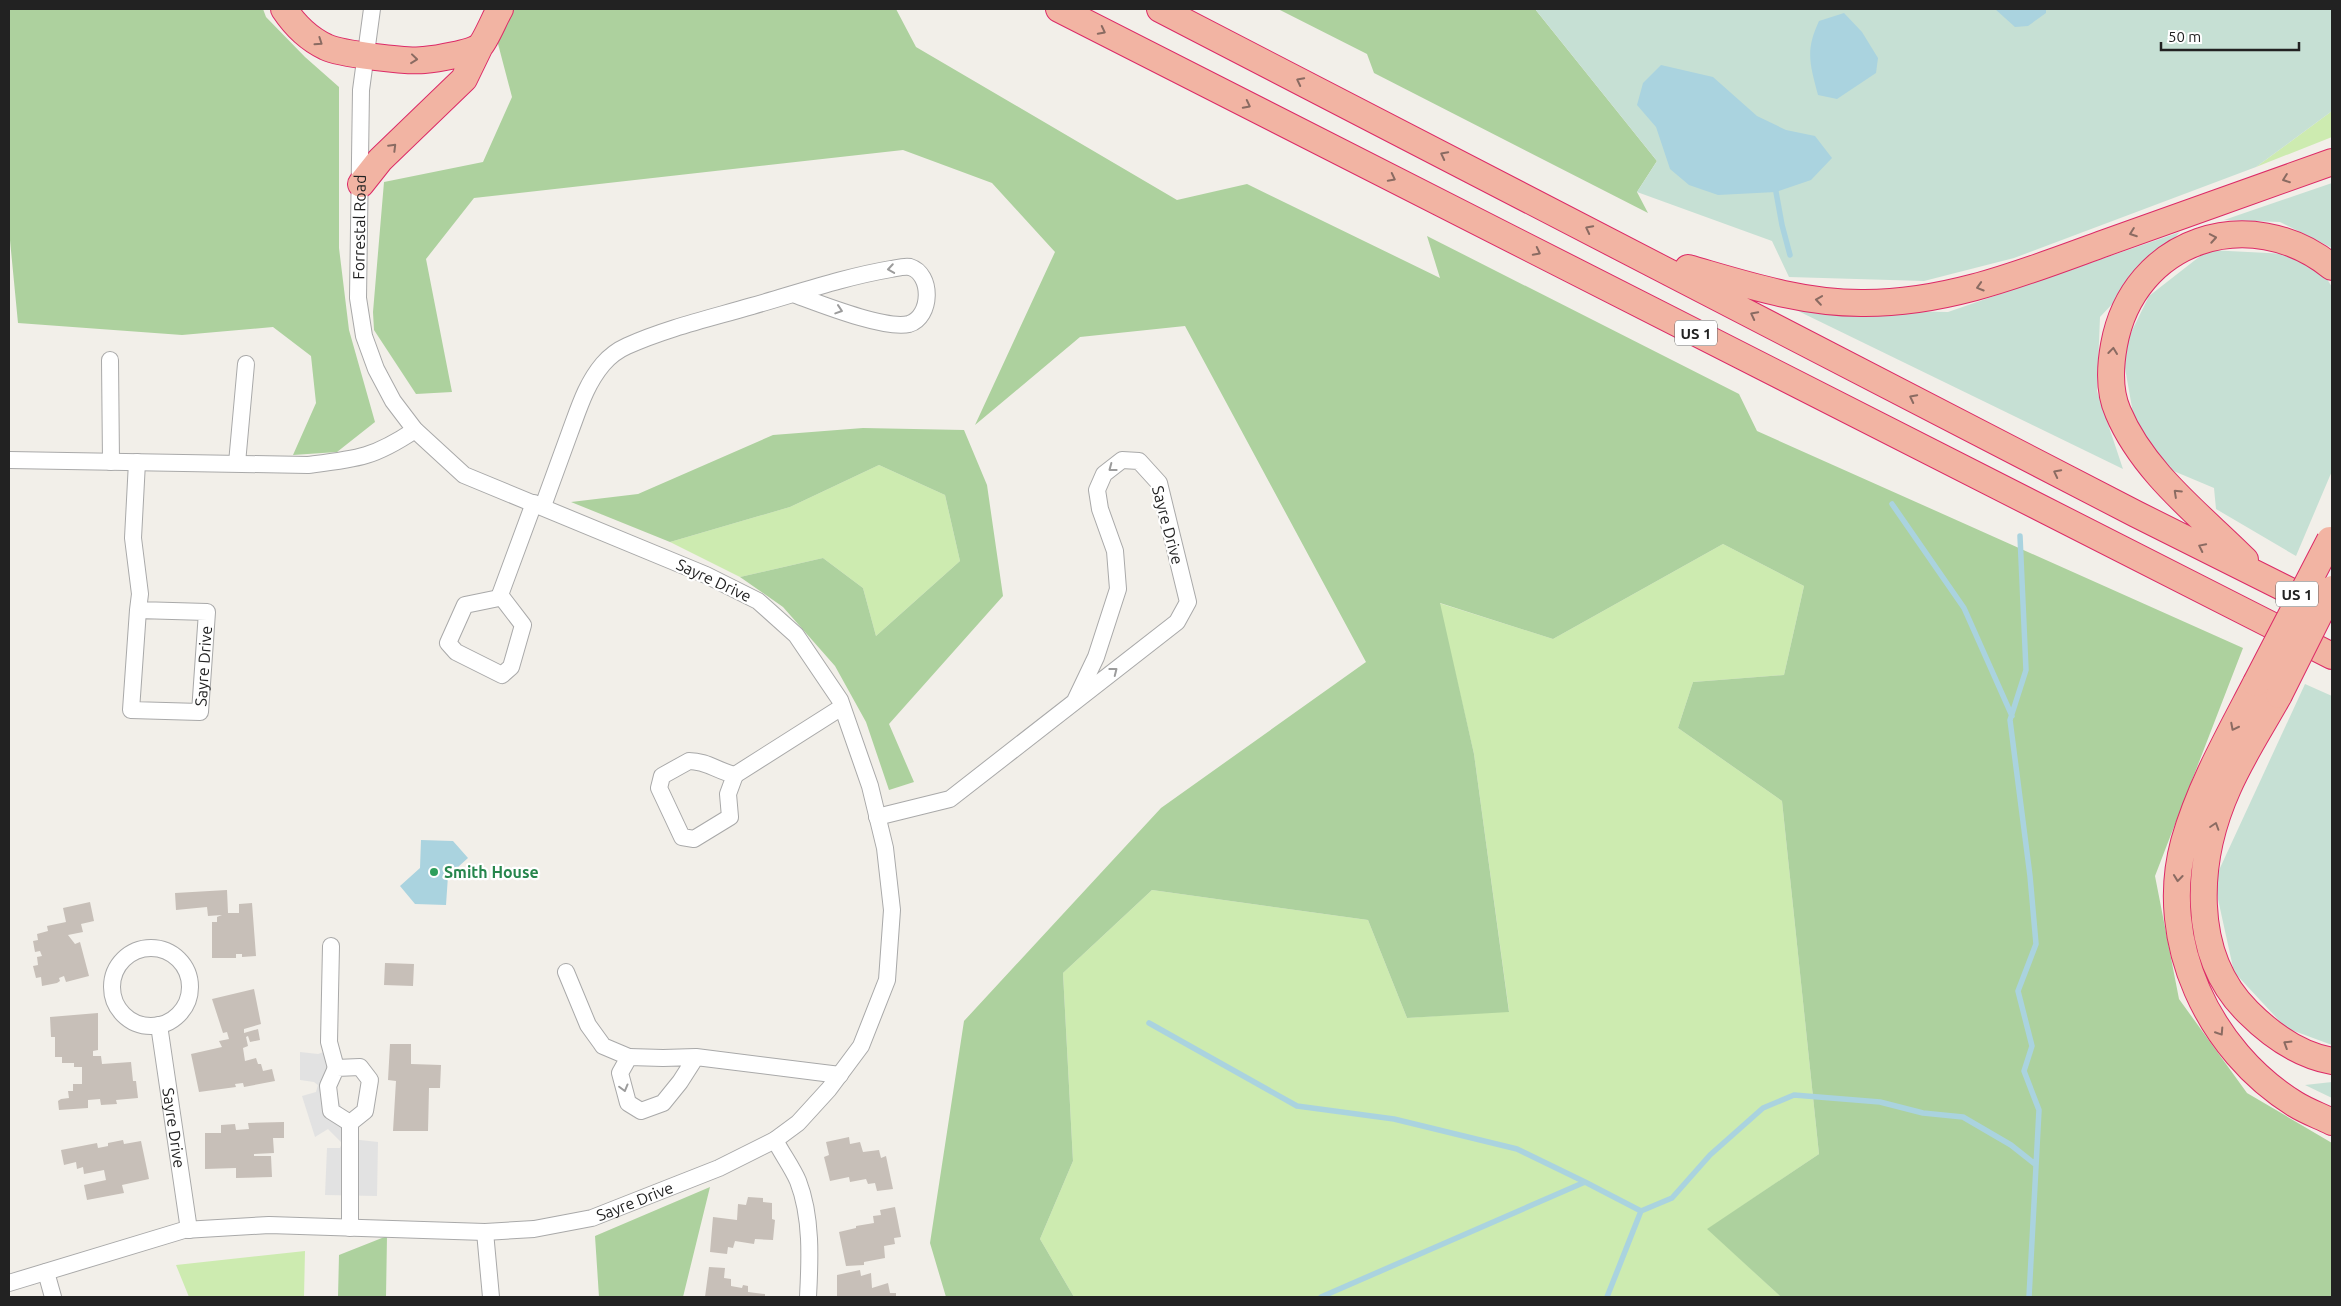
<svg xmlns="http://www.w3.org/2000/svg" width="2341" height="1306" viewBox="0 0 2341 1306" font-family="Ubuntu,sans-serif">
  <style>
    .grass { fill: #cdebb0 }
    .forest { fill: #add19e }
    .wetland { fill: #c6e0d4 }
    .parking { fill: #e2e2e2 }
    .water { fill: #aad3df }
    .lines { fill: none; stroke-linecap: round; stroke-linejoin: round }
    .stream { stroke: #aad3df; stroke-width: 5.5 }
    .building { fill: #c7bfb8 }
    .minor-casing { stroke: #a9a9a9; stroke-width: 18 }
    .trunk-casing { stroke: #dc2a67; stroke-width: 28 }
    .minor { stroke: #fff; stroke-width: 16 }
    .trunk { stroke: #f2b4a3; stroke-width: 26 }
    .trunk-bridge-casing { stroke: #dc2a67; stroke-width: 28; stroke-linecap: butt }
    .trunk-bridge { stroke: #f2b4a3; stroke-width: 26 }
    .oneway { stroke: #8a6b62 }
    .oneway2 { stroke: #9c9c9c }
    .leisure-dot { fill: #2e9e5b; stroke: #fff; stroke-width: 2 }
    .labels { text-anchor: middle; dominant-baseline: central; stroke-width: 4.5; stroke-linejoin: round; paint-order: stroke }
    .shield { fill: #fff; stroke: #646464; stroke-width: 1 }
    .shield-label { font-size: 15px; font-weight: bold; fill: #222 }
    .street-label { font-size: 16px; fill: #222; stroke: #fff }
    .leisure-label { font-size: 16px; font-weight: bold; fill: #27864d; stroke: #fff; text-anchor: start }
  </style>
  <rect width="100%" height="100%" fill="#f2efe9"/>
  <!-- grass -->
  <path class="grass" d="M2332,111v26l-76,30z
    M879,465l66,30 15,66 -84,75 -13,-48 -40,-30 -83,19 -70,-35 120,-35z
    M1723,544l81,42 -20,89 -91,7 -15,46 104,73 37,353 -111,75 73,68h-707l-34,-58 33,-78 -10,-188 89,-83 216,30 39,98 102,-7 -35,-257 -35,-151 114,36z
    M305,1251l-1,46h-115l-13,-32z"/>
  <!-- forest -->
  <path class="forest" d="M9,9h254l3,8 39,40 34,30v161l10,82 26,92 -38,30 -44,3 23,-52 -5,-47 -38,-29 -91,8 -164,-12 -9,-93z
    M513,9h383l20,38 261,153 70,-16 193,94 -13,-42 312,158 18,37 486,217 -88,228 24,123 68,94 85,50v154h-551l-74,-68 112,-75 -37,-353 -104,-73 15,-46 91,-7 20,-89 -81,-42 -170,95 -113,-36 34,151 35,258 -102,6 -39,-98 -216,-30 -89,83 10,188 -33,78 34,58h-128l-16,-54 34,-222 197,-213 205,-146 -181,-336 -105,11 -105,88 80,-173 -63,-69 -89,-33 -429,48 -48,61 26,133 -36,2 -42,-64 -1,-18 11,-130 99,-20 29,-65 -15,-57z
    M1278,9h257l122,152 -20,31 11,21 -274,-140 -7,-19z
    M863,428l101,2 23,55 16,111 -114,128 25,58 -25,8 -23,-68 -31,-56 -52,-59 -43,-30 83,-19 40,30 13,48 84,-75 -15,-66 -66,-30 -89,42 -120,35 -99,-40 67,-8 135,-59z
    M710,1187l-27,110h-84l-4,-61z
    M387,1236l-1,61h-48l1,-42z"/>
  <!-- wetland -->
  <path class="wetland" d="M1535,9h797v102l-76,56 -242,91 -90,23 -135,-4 -17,-36 -135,-49 20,-31z
    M2332,183v65l-52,-26 -56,-2z
    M2180,232l-80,85 -3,74 26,78 -329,-160 154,3z
    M2208,250l82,4 37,25 5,8v184l-36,85 -80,-47 -2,-21 -50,-21 -30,-48 -12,-68 27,-55z
    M2305,684l27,12v349l-46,-17 -52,-56 -20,-91z
    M2332,1082v16l-27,-13z"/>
  <!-- parking -->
  <path class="parking" d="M335,1048v40l16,51 27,3 -1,54 -52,-1 2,-47h13l2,-5 -14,-14 -13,8 -13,-41 14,-4 2,-7 -4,-3 -14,-2v-28l18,2z"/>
  <!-- water -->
  <path class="water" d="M1995,9h51v4l-18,13 -13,1z
    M1844,13l18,19 16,26 -2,15 -39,26 -19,-4c-8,-31 -13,-44 1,-74z
    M1661,65l52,12 44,39 29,14 29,6 17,22 -21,22 -35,12 -58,3 -29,-10 -19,-16 -14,-42 -19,-22 6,-22z
    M421,840l32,1 15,17 -20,18 -2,29 -31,-1 -15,-18 20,-18z"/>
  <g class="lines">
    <!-- stream -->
    <path class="stream" d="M1776,192l6,33 8,30
      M1892,504l72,104 48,108
      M2020,536l6,134 -16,50 20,156 6,68 -18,47 14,55 -8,25 15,39 -10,187
      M1149,1023l148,83 97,13 123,30 68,33
      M1321,1297l264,-115 56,29 31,-13 38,-43 53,-47 31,-13 86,7 43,11 40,4 48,28 24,19
      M1607,1297l34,-86"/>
  </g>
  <!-- building -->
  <path class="building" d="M227,890l1,23h11v-9l13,-1 4,53 -14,1v-3h-6v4h-24v-36h5v-5l5,-2 -14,1 -1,-9 -31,3 -1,-17z
    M90,902l4,19 -13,3 2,8 -15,3 7,9 5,-2 9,34 -23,6 -2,-6 -5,2 1,3 -3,2 -15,3 -1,-9 -5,1 -3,-12 5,-1 -1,-8 5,-1 -2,-5 -5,1 -2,-11 5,-1 -1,-6 11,-3 -1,-5 19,-4 -3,-14z
    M385,963l29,1 -1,22 -29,-1z
    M254,989l7,35 -17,5v4l14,-4 2,11 -10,2 -2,-6 -2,1 2,9 -5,2 2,13 11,-3 2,6h3l2,7 9,-2 3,12 -31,6 -1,-4 -8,1 1,3 -37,5 -8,-38 31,-7 -3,-6 10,-2 -2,-7 -4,1 -11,-34z
    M98,1013v37l-5,1v5h8l1,8 29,-2 2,19h3l2,17 -22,2 1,4 -16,1 -1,-6 -12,1v8l-29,2 -1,-9 3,-2 8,-1 -1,-7h5v-7h9v-17h-8v-4h-12v-6h-7v-20h-4l-1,-20z
    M390,1044h21v20l30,1 -1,23h-11l-1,43h-35l3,-50 -8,-1z
    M284,1122v16h-11l1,15 -20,1v2h17l1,21 -36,1v-10l-31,1v-36h16v-8l14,-1 1,6 13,-1 -1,-6z
    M849,1137l1,7 10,-2 3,10 16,-2 2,8 5,-2 7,33 -16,2 -2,-8 -7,1 -2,-5 -16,3 -1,-5 -19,4 -6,-24 5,-2 -3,-13z
    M123,1140l1,4 17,-3 8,38 -27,6 2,8 -37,7 -3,-15 22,-5 -2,-10 -20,4 -1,-7 -6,2 -1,-7 -12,3 -3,-15 36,-7 1,5 10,-2v-3z
    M748,1197l15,1v4l9,1v16l3,1 -2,20 -18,-1 -1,5 -19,-3 -2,7 -5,-1 -1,7 -17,-2 3,-35 24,3 1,-16 8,1z
    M895,1207l6,30 -7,1 1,6 -11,2 1,12 -21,4v3l-18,1 -7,-34 17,-4v-2l18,-3 -1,-7 8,-1 -1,-5z
    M709,1267l16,1 -1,10 7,1v7l11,2 1,-3 5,1v6l17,2v3h-60z
    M860,1270l1,6 10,-3 1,15 16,-5 2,10h6v4h-59v-22z"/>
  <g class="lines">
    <defs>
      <g id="minor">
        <path d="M110,360l1,102"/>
        <path d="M9,460l299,5c49,-6 65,-7 107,-35"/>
        <path id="s1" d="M137,462l-4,76 7,56 -2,16 -7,100 69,2 7,-100 -69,-2"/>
        <path d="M237,463l9,-99"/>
        <path d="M543,506c9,-25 18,-49 27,-74 9,-24 16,-48 33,-68 6,-7 15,-14 24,-18 40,-18 84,-28 125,-40 46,-13 92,-29 139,-37 6,-1 13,-3 19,-2 23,7 22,50 -1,57 -24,6 -91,-21 -116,-30"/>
        <path d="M500,595l23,30 -12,42 -9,8 -46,-23 -8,-9 17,-38 34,-7z"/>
        <path d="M500,595l34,-92"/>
        <path d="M689,761c18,0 28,10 46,14l-7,19 2,23 -36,22 -12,-2 -23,-49 3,-12z"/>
        <path d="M735,775l107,-68"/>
        <path d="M877,817l73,-18 227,-177 11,-20 -29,-119 -20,-22 -17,-1 -18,14 -7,16 3,19 15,42 3,38 -22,68 -21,44"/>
        <path d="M331,946l-2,96 7,26"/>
        <circle cx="151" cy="987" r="39"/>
        <path d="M566,972l22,53 13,18 2,3 26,11"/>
        <path id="s2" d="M159,1025l30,205"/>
        <path d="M696,1057l-16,25 -17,21 -22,8 -13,-8 -8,-30 9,-16 34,1 33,-1 144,18"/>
        <path d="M775,1140c7,14 17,27 23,41 14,36 12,79 10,116"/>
        <path d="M350,1228v-105l15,-12 5,-31 -10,-13 -24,1 -8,18 3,25 19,12"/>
        <path d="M485,1232l6,65"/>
        <path d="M46,1272l7,25"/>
        <path id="s3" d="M9,1283l175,-53 85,-5 216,7 49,-3 58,-11 127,-50 56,-28 23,-17 31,-34 32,-43 26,-66 5,-70 -7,-62 -15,-62 -30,-86 -44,-65 -38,-34 -52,-26 -242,-100 -49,-45 -22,-29 -17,-32 -12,-33 -6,-38 3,-208 11,-81"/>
      </g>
      <path id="trunk" d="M284,9c10,15 25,30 42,38 14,7 82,15 98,13 12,-1 48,-7 56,-14 6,-6 15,-29 20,-37
        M1059,9l1273,647
        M1160,9l976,505 184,92
        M361,184l19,-24 84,-81 16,-33
        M1688,268c56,16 113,35 173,35 86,1 164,-31 244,-60 76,-27 151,-54 227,-81
        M2245,560c-45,-45 -102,-88 -127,-148 -9,-20 -8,-45 -4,-67 19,-106 136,-144 218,-78
        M2256,683c-27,52 -56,103 -72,159 -27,99 25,209 111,262 11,7 25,12 37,18
        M2279,695c-17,31 -37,61 -51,93 -32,71 -39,166 20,224 24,24 51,43 84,49"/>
    </defs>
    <!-- minor casing -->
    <use href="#minor" class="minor-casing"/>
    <!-- trunk casing -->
    <use href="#trunk" class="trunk-casing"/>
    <!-- minor -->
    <use href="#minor" class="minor"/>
    <!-- trunk -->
    <use href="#trunk" class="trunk"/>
    <defs>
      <path id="trunk-bridge" d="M2256,683l74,-143
        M2279,695l53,-106"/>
    </defs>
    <!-- trunk-bridge casing -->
    <use href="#trunk-bridge" class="trunk-bridge-casing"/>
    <!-- trunk-bridge -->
    <use href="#trunk-bridge" class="trunk-bridge"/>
  </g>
  <!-- one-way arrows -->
  <defs><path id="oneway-chevron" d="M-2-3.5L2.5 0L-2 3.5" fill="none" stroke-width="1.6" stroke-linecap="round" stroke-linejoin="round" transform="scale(1.25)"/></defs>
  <g class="oneway">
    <use href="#oneway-chevron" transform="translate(1102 31) rotate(27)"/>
    <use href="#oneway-chevron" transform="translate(319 42) rotate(34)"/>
    <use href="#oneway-chevron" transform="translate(414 59) rotate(6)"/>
    <use href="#oneway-chevron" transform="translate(1300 81) rotate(-153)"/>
    <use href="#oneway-chevron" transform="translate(1247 105) rotate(27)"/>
    <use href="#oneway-chevron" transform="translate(393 147) rotate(-45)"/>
    <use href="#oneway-chevron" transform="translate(1444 155) rotate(-153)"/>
    <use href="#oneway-chevron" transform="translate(1392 178) rotate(27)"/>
    <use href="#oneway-chevron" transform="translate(2286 179) rotate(160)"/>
    <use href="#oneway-chevron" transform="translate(1589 229) rotate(-153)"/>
    <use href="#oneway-chevron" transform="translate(2133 233) rotate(160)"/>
    <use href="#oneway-chevron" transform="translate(2213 238) rotate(-10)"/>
    <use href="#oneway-chevron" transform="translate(1537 252) rotate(27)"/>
    <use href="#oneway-chevron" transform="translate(1980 287) rotate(163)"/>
    <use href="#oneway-chevron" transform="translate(1819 300) rotate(-172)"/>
    <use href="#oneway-chevron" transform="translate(1754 315) rotate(-153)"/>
    <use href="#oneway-chevron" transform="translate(2113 351) rotate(-83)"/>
    <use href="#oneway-chevron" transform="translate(1913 398) rotate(-153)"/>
    <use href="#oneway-chevron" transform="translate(2057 473) rotate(-153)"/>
    <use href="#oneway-chevron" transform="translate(2177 493) rotate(-137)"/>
    <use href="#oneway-chevron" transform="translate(2202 547) rotate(-154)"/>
    <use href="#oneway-chevron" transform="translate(2234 727) rotate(117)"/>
    <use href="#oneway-chevron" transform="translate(2215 826) rotate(-72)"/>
    <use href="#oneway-chevron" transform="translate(2178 878) rotate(96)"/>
    <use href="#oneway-chevron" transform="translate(2220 1032) rotate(57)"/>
    <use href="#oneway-chevron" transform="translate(2287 1044) rotate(-148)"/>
  </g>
  <g class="oneway2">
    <use href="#oneway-chevron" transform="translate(891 269) rotate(171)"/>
    <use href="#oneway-chevron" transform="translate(839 310) rotate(18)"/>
    <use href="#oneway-chevron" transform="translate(1112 468) rotate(143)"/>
    <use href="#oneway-chevron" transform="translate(1114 671) rotate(-38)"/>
    <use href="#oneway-chevron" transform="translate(624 1088) rotate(75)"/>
  </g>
  <!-- markers -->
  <circle class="leisure-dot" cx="434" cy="872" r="5"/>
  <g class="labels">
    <!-- shield labels -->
    <g class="shield">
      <rect x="1675" y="320.5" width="42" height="25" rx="4"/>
      <rect x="2276" y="581.5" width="42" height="25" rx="4"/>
    </g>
    <g class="shield-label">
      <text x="1696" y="333">US 1</text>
      <text x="2297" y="594">US 1</text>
    </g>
    <!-- street labels -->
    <g class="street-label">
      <text stroke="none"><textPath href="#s3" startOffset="2011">Forrestal Road</textPath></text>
      <text transform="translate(1168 525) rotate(75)">Sayre Drive</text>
      <text transform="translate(714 580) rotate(25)">Sayre Drive</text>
      <text stroke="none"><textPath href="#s1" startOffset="364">Sayre Drive</textPath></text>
      <text stroke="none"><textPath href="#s2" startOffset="104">Sayre Drive</textPath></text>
      <text stroke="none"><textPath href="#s3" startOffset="638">Sayre Drive</textPath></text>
    </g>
    <!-- leisure labels -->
    <g class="leisure-label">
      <text x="444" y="872">Smith House</text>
    </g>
  </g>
  <!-- border -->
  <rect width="2341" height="1306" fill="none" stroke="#222222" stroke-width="20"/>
  <!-- scale -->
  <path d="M2161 42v8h138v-8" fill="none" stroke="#222222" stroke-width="2.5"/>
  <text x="2168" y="42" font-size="15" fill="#222222" stroke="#ffffff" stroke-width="4" paint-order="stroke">50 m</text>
</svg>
